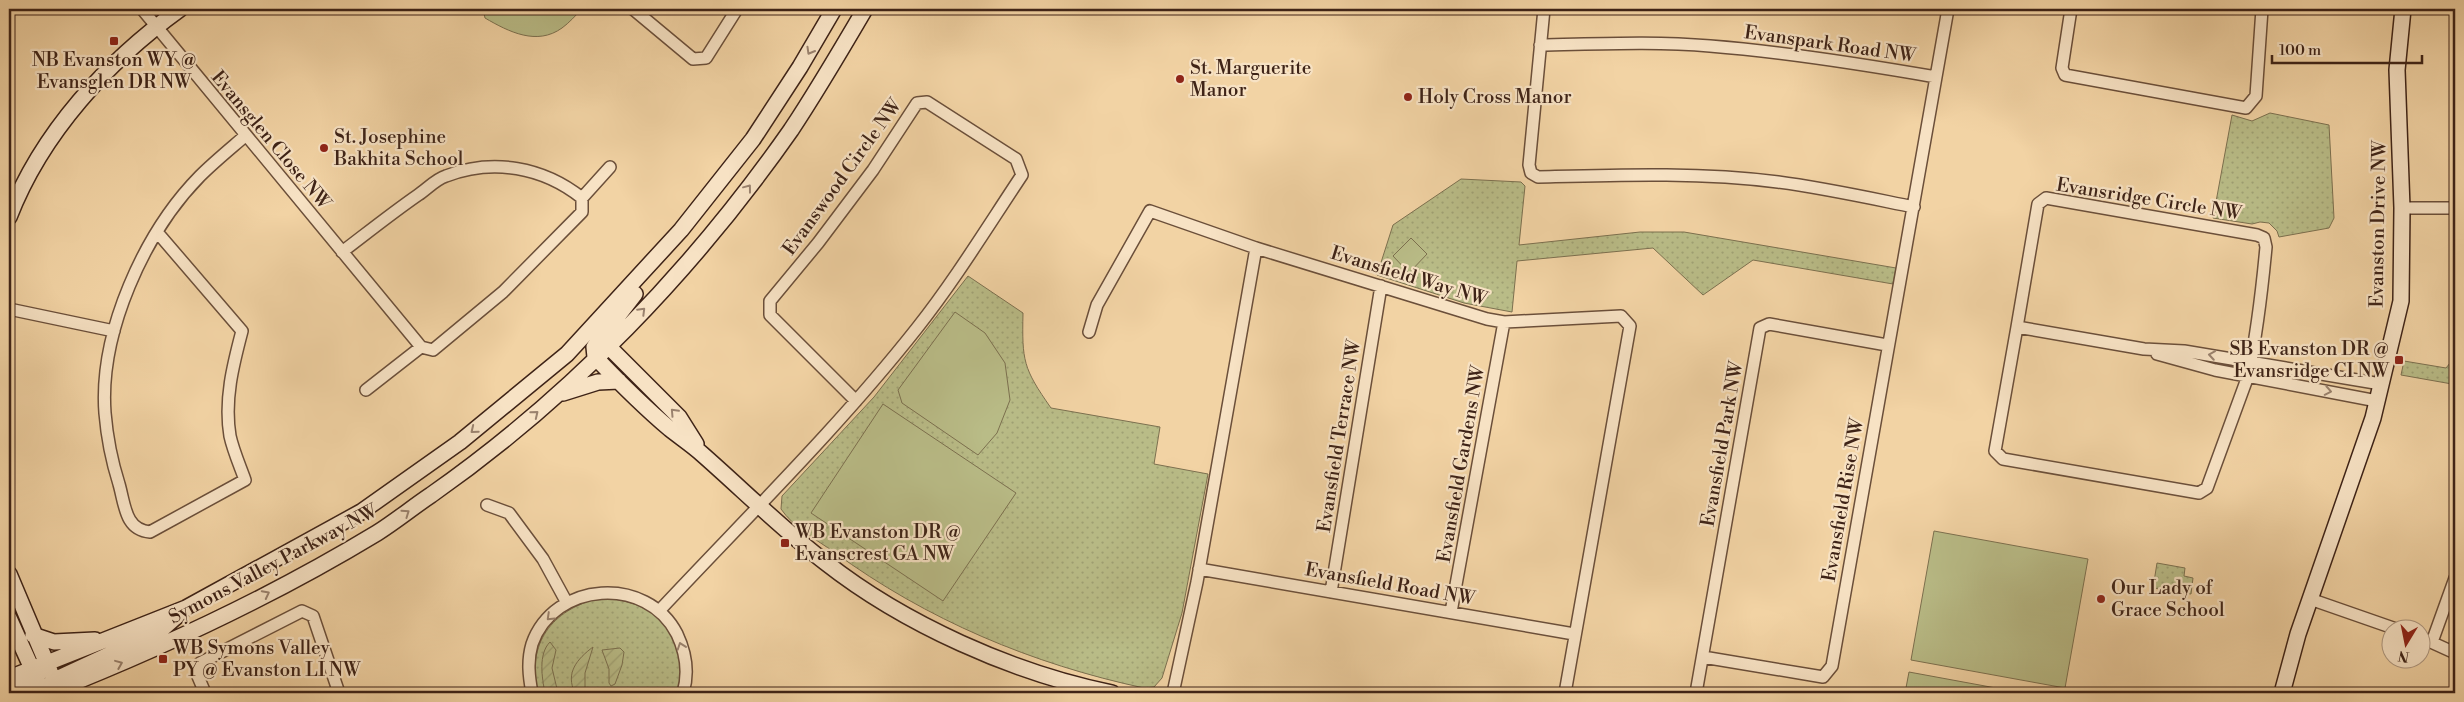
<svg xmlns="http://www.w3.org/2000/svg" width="2464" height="702" viewBox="0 0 2464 702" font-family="'Libre Bodoni',serif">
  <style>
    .park { fill: url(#park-dots); stroke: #7c704f }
    .garden { fill: url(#garden-furrows); stroke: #7c704f }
    .pitch { fill: #b9bc87; stroke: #7c704f }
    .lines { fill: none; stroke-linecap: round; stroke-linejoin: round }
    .street-casing { stroke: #6b4f3a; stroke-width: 14 }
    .secondary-casing { stroke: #3e2317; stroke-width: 18 }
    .street { stroke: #f7e2c4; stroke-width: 11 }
    .secondary { stroke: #f7e2c4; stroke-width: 15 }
    .oneway { stroke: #9a826e }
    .poi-dot { fill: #8f2418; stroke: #f7e2c4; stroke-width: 2 }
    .labels { text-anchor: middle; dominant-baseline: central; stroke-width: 4.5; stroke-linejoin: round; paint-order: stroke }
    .street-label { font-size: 19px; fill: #3e2317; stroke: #f7e2c4 }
    .poi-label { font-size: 19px; fill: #3e2317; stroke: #f7e2c4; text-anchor: start }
  </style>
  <defs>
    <pattern id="park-dots" width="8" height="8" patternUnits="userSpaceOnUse" patternTransform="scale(1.25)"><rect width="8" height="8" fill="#b9bc87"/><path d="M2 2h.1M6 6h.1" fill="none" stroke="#a0a174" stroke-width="1.8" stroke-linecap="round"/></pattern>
    <pattern id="garden-furrows" width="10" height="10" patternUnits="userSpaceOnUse" patternTransform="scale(1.25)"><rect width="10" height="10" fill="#b9bc87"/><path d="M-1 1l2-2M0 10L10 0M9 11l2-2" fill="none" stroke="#a0a174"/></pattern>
  </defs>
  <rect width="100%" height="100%" fill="#f2d3a4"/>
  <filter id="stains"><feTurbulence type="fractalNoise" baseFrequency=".004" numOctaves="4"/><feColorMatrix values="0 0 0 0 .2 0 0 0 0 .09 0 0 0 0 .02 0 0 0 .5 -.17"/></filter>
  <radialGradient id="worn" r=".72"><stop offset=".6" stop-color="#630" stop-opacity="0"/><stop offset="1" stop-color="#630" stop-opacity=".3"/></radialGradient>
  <!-- park -->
  <path class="park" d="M2270,113l59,12 5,93 -5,10 -50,9 -2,-6 -8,-8 -9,-1 -8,2 -39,-6 19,-103 20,6z
    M1461,179l60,3 4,4 -6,59 121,-13h44l212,36 -3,16 -140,-24 -50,35 -50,-47 -136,13 -5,51 -48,-9 -87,-28 16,-50z
    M968,276l55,37c-1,48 0,55 28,95l109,19 -6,37 54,10 -26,139 -20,65 -8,9 -10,1c-112,-24 -217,-68 -310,-136 -17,-12 -41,-25 -53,-43l1,-13 92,-99z
    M2455,357v22l-3,5 -51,-9 3,-14 42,7z
    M2157,563l28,5 -1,8 9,2 -2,16 -38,-6z
    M599,598c58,1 90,38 80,95h-141c-12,-50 14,-83 61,-95z"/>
  <!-- garden -->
  <path class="garden" d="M550,642l6,8 -4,18 6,25h-13c-3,-15 -7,-39 5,-51z
    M593,647l-8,26v20h-10c-10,-20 2,-34 18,-46z
    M620,648l4,4 -2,13 -7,19 -4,2 -2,-3v-14l-7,-19z"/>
  <!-- pitch -->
  <path class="pitch" d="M483,9h99c-6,6 -13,14 -20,19 -25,18 -53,4 -77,-10z
    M1411,238l16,16 -18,19 -16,-17z
    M955,312l30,21 20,30 5,37 -13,33 -19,22 -76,-52 -4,-13z
    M883,404l133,89 -73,108 -132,-88z
    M1934,531l154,28 -23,129 -154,-28z
    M1909,672l114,21h-118z"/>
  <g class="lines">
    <defs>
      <path id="street" d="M142,9l275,333 4,5 12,3 70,-58 79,-80v-14c-39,-31 -89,-40 -136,-22 -10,3 -19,13 -28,19 -26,18 -51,38 -76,57
        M633,9l60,50 13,-1 31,-49
        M1544,9l-15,156 2,8 7,4c80,-2 160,-5 240,5 46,6 91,16 136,25
        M2071,9l-9,59 3,7 181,33 10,-12 6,-87
        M1540,45c57,-1 114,-4 170,1 76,6 151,18 226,31
        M582,198l28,-31
        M2402,208h53
        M157,232l85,99c-9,34 -18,69 -12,105 3,14 10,30 15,44l-95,52c-25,-2 -25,-27 -31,-48 -7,-22 -12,-47 -14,-71 -6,-80 39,-180 95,-237 14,-14 30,-27 45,-40
        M9,309l105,22
        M2017,327l-22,124 8,8 196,34 8,-5 41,-112c9,-43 14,-86 18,-129l-2,-9 -7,-3 -211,-37 -8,6 -21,123 127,22 40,2 197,33
        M1089,332l8,-27 53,-94 106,37
        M2157,354l58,16 162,31
        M366,390l55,-43
        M487,505l22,8 34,46 24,44
        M1199,569l375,65
        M1331,592l50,-306
        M2310,599l89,31
        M659,611c87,-93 179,-183 258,-283 38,-48 71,-102 105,-153l-6,-16 -89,-57 -10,1 -44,67 -55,73 -48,58v14l86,86
        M1451,612l53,-290
        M2422,638l33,15
        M2432,642l23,-64
        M1703,657l120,20 9,-11 116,-657
        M205,693l-8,-19 3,-11 102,-52 11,5 26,77
        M532,693c-3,-16 -5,-32 0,-49 22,-63 115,-69 145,-10 9,19 12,39 6,59
        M1173,693l24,-111 59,-334 231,71 17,3 117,-6 9,10 -65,367
        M1696,693l64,-365 9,-4 118,21"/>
      <path id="secondary" d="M9,217c33,-85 99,-156 171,-208
        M601,339l78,78 17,27
        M595,357l-1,-10 41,-53
        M596,358c23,24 48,49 74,71 10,8 22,16 32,25 41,36 80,75 123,108 79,62 188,111 287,131
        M563,393l35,-11 21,-1
        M9,574l41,97
        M9,618l34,75
        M33,635l21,7 41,-2
        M9,678l177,-70 175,-96 99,-70 107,-88 114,-124 72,-91 47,-72 34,-58
        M52,681l108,-50 17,-15
        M9,691l27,-13 5,-7
        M48,693c114,-45 225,-97 329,-160 19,-12 36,-26 54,-38 140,-98 262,-225 360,-365 26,-39 50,-80 74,-121
        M2282,693l16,-59 75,-216 28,-117 1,-93 -5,-138 6,-61"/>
    </defs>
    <!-- street casing -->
    <use href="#street" class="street-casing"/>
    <!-- secondary casing -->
    <use href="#secondary" class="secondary-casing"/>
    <!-- street -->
    <use href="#street" class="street"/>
    <!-- secondary -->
    <use href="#secondary" class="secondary"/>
  </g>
  <!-- one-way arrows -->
  <defs><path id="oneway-chevron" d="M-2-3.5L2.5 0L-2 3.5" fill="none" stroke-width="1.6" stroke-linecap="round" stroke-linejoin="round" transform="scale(1.25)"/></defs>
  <g class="oneway">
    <use href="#oneway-chevron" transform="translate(810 51) rotate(120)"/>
    <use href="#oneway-chevron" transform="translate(748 188) rotate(-53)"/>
    <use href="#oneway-chevron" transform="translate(642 311) rotate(-45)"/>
    <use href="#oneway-chevron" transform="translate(2212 355) rotate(-171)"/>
    <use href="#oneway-chevron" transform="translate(2328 391) rotate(11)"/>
    <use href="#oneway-chevron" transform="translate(674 412) rotate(-133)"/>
    <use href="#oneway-chevron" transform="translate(535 414) rotate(-39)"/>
    <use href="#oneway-chevron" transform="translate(474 430) rotate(141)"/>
    <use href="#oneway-chevron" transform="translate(406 513) rotate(-35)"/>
    <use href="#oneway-chevron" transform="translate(266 594) rotate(-27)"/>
    <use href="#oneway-chevron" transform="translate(550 617) rotate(136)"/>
    <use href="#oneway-chevron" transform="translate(681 646) rotate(-109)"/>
    <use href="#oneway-chevron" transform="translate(119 664) rotate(-22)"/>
  </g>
  <!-- markers -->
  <g class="poi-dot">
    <rect x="109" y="36" width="10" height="10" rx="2.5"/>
    <circle cx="1180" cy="79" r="5"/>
    <circle cx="1408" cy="97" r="5"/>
    <circle cx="324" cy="148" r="5"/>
    <rect x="2394" y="355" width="10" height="10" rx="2.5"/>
    <rect x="780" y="538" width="10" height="10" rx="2.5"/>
    <circle cx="2101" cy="599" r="5"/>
    <rect x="158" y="654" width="10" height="10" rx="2.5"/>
  </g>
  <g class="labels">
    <!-- street labels -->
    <g class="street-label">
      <text transform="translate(1830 44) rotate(8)">Evanspark Road NW</text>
      <text transform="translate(271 140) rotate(50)">Evansglen Close NW</text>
      <text transform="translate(842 177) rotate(-54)">Evanswood Circle NW</text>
      <text transform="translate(2149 199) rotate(9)">Evansridge Circle NW</text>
      <text transform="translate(2378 224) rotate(-89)">Evanston Drive NW</text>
      <text transform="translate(1409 276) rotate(17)">Evansfield Way NW</text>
      <text transform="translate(1339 436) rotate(-81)">Evansfield Terrace NW</text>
      <text transform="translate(1722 444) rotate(-80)">Evansfield Park NW</text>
      <text transform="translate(1461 464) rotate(-80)">Evansfield Gardens NW</text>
      <text transform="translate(1843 500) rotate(-80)">Evansfield Rise NW</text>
      <text transform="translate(273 564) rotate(-28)">Symons Valley Parkway NW</text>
      <text transform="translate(1390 584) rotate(10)">Evansfield Road NW</text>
    </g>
    <!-- poi labels -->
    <g class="poi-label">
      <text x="114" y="60" text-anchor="middle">NB Evanston WY @<tspan x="114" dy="22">Evansglen DR NW</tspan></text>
      <text x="1190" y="68">St. Marguerite<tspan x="1190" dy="22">Manor</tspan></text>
      <text x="1418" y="97">Holy Cross Manor</text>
      <text x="334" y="137">St. Josephine<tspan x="334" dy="22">Bakhita School</tspan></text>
      <text x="2389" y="349" text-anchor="end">SB Evanston DR @<tspan x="2389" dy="22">Evansridge CI NW</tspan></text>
      <text x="795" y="532">WB Evanston DR @<tspan x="795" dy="22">Evanscrest GA NW</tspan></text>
      <text x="2111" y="588">Our Lady of<tspan x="2111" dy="22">Grace School</tspan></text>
      <text x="173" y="648">WB Symons Valley<tspan x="173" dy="22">PY @ Evanston LI NW</tspan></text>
    </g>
  </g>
  <!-- margin -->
  <rect width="2464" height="702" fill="none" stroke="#f2d3a4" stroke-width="30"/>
  <rect x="10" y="10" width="2444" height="682" fill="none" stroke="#3e2317" stroke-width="2.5"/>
  <rect x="15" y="15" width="2434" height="672" fill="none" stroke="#3e2317"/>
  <!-- north arrow -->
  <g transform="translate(2406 644) rotate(190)"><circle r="24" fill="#f7e2c4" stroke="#ad967f"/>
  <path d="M0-4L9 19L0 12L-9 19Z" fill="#8f2418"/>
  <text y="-8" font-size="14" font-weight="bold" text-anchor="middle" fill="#3e2317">N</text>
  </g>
  <!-- scale -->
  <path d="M2272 55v8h150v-8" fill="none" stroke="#3e2317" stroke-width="2.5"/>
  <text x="2279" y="55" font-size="15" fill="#3e2317" stroke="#f7e2c4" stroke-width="4" paint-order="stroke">100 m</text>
  <rect width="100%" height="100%" filter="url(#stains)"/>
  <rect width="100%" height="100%" fill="url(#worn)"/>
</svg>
